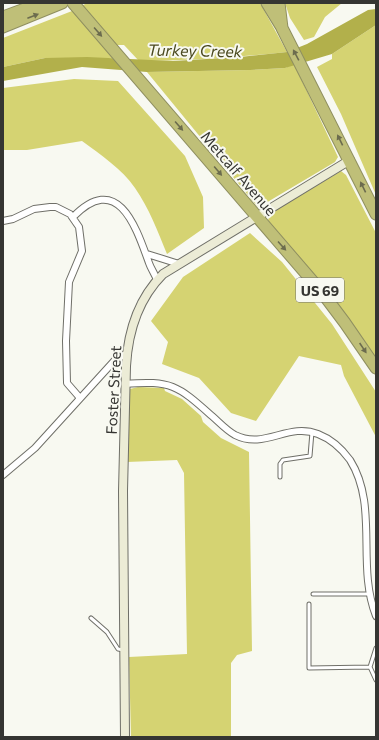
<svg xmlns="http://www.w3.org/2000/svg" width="379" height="740" viewBox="0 0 379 740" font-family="Commissioner,sans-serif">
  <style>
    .green { fill: #d5d372 }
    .water { fill: #b2b04b }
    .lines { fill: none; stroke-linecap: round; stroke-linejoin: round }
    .lane-casing { stroke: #6f6f68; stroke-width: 5 }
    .street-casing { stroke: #6f6f68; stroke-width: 8 }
    .secondary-casing { stroke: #6f6f68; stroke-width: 10 }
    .highway-casing { stroke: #8f8f60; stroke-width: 13 }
    .lane { stroke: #fff; stroke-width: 3 }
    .street { stroke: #fff; stroke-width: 6 }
    .secondary { stroke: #ececd6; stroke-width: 8 }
    .highway { stroke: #bfbf78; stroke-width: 11 }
    .oneway { fill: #6c6c4e }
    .labels { text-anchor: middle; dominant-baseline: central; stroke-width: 4; stroke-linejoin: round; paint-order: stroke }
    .shield { fill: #f8f9f1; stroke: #70706b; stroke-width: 1 }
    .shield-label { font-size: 14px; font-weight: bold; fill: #353532 }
    .street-label { font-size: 15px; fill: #353532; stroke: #f8f9f1 }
    .water-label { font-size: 16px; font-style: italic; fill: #4a491f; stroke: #f8f9f1 }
  </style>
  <rect width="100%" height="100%" fill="#f8f9f1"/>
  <!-- green -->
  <path class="green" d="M87,3h173l27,49c-49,5 -98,9 -148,9l-15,-16h-22l12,13h-69l-42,9v-29l69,-27z
    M285,3h57l-17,14 -11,20 -10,3 -14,-22z
    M376,25v170l-35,-81 -24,-47 15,-8v-5z
    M294,64l44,93 -3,5 -76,45 -3,-2 -109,-133 103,-2 35,-2z
    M74,79l44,2 67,75 18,41 1,31 -37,26c-9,-22 -18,-46 -32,-66 -13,-19 -34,-33 -53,-47l-55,9h-24v-62z
    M341,171l5,4 30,58v126l-29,-42 -77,-93 -2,-4 3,-7z
    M250,233l32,29 50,62 44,68v45l-32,-61 -3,-11 -42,-9 -43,65 -25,-8 -32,-35 -37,-14 6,-22 -17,-21 32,-44z
    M138,387l26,1 1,3 17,8 19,17 2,6 18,16 28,14 3,199 -15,4 -6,8v74h-100l-2,-80 58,-3 -3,-181 -7,-13 -50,2v-68l3,-5z"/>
  <!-- water -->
  <path class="water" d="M376,9v16l-44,29 -47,14 -35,2 -103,2 -65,-5 -79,14v-14l42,-9 42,-1 86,4 67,-4 47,-5 20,-8 61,-34z"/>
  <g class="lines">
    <defs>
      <path id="lane" d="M280,477v-13l3,-4 27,-4 2,-24
        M313,594h57
        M309,604v64l61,-1
        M91,618l16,14 11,17 6,1
        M376,648l-6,19 6,13"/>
      <path id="street" d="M73,217c45,-46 63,10 76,46 2,6 6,11 8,17
        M3,221l10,-2 21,-10 16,-2h6l14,7 9,13 3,24 -13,31 -3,59 1,42 13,15
        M147,254l32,10
        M125,384c47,-4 53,2 87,32 7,6 14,14 23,19 30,15 53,-13 83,-1 13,5 24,15 32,26 29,46 6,105 26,156
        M3,475l32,-27 80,-88 11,-6"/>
      <path id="secondary" d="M125,737l-2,-246 3,-125c2,-34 12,-67 37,-92l187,-114"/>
      <path id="highway" d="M73,3l248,288 24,32 31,45
        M267,3l14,23
        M279,3l3,25 94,186
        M3,17l38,-14
        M3,27l59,-24"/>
    </defs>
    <!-- lane casing -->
    <use href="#lane" class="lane-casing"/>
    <!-- street casing -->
    <use href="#street" class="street-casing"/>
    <!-- secondary casing -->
    <use href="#secondary" class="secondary-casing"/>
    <!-- highway casing -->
    <use href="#highway" class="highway-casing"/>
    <!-- lane -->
    <use href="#lane" class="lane"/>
    <!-- street -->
    <use href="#street" class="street"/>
    <!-- secondary -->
    <use href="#secondary" class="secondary"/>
    <!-- highway -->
    <use href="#highway" class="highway"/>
  </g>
  <!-- one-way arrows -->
  <defs><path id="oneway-solid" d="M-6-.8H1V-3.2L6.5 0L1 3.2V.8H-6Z"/></defs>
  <g class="oneway">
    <use href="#oneway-solid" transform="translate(33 16) rotate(-21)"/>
    <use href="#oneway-solid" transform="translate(98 32) rotate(49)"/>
    <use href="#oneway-solid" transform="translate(296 55) rotate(-118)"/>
    <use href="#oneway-solid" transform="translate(179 126) rotate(49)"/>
    <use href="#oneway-solid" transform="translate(340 140) rotate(-116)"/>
    <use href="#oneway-solid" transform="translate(218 171) rotate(50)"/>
    <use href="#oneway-solid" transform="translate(363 187) rotate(-116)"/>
    <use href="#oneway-solid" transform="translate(282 246) rotate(48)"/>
    <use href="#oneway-solid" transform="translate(363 348) rotate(56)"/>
  </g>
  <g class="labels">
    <!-- shield labels -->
    <rect class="shield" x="296" y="278" width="48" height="24" rx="3"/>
    <g class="shield-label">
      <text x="320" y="290">US 69</text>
    </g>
    <!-- street labels -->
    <g class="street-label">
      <text transform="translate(239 173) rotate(49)">Metcalf Avenue</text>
      <text transform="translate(113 390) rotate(-87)">Foster Street</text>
    </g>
    <!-- water labels -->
    <g class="water-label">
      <text transform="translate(195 50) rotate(1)">Turkey Creek</text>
    </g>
  </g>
  <!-- border -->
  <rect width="379" height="740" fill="none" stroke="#353532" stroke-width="8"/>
</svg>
